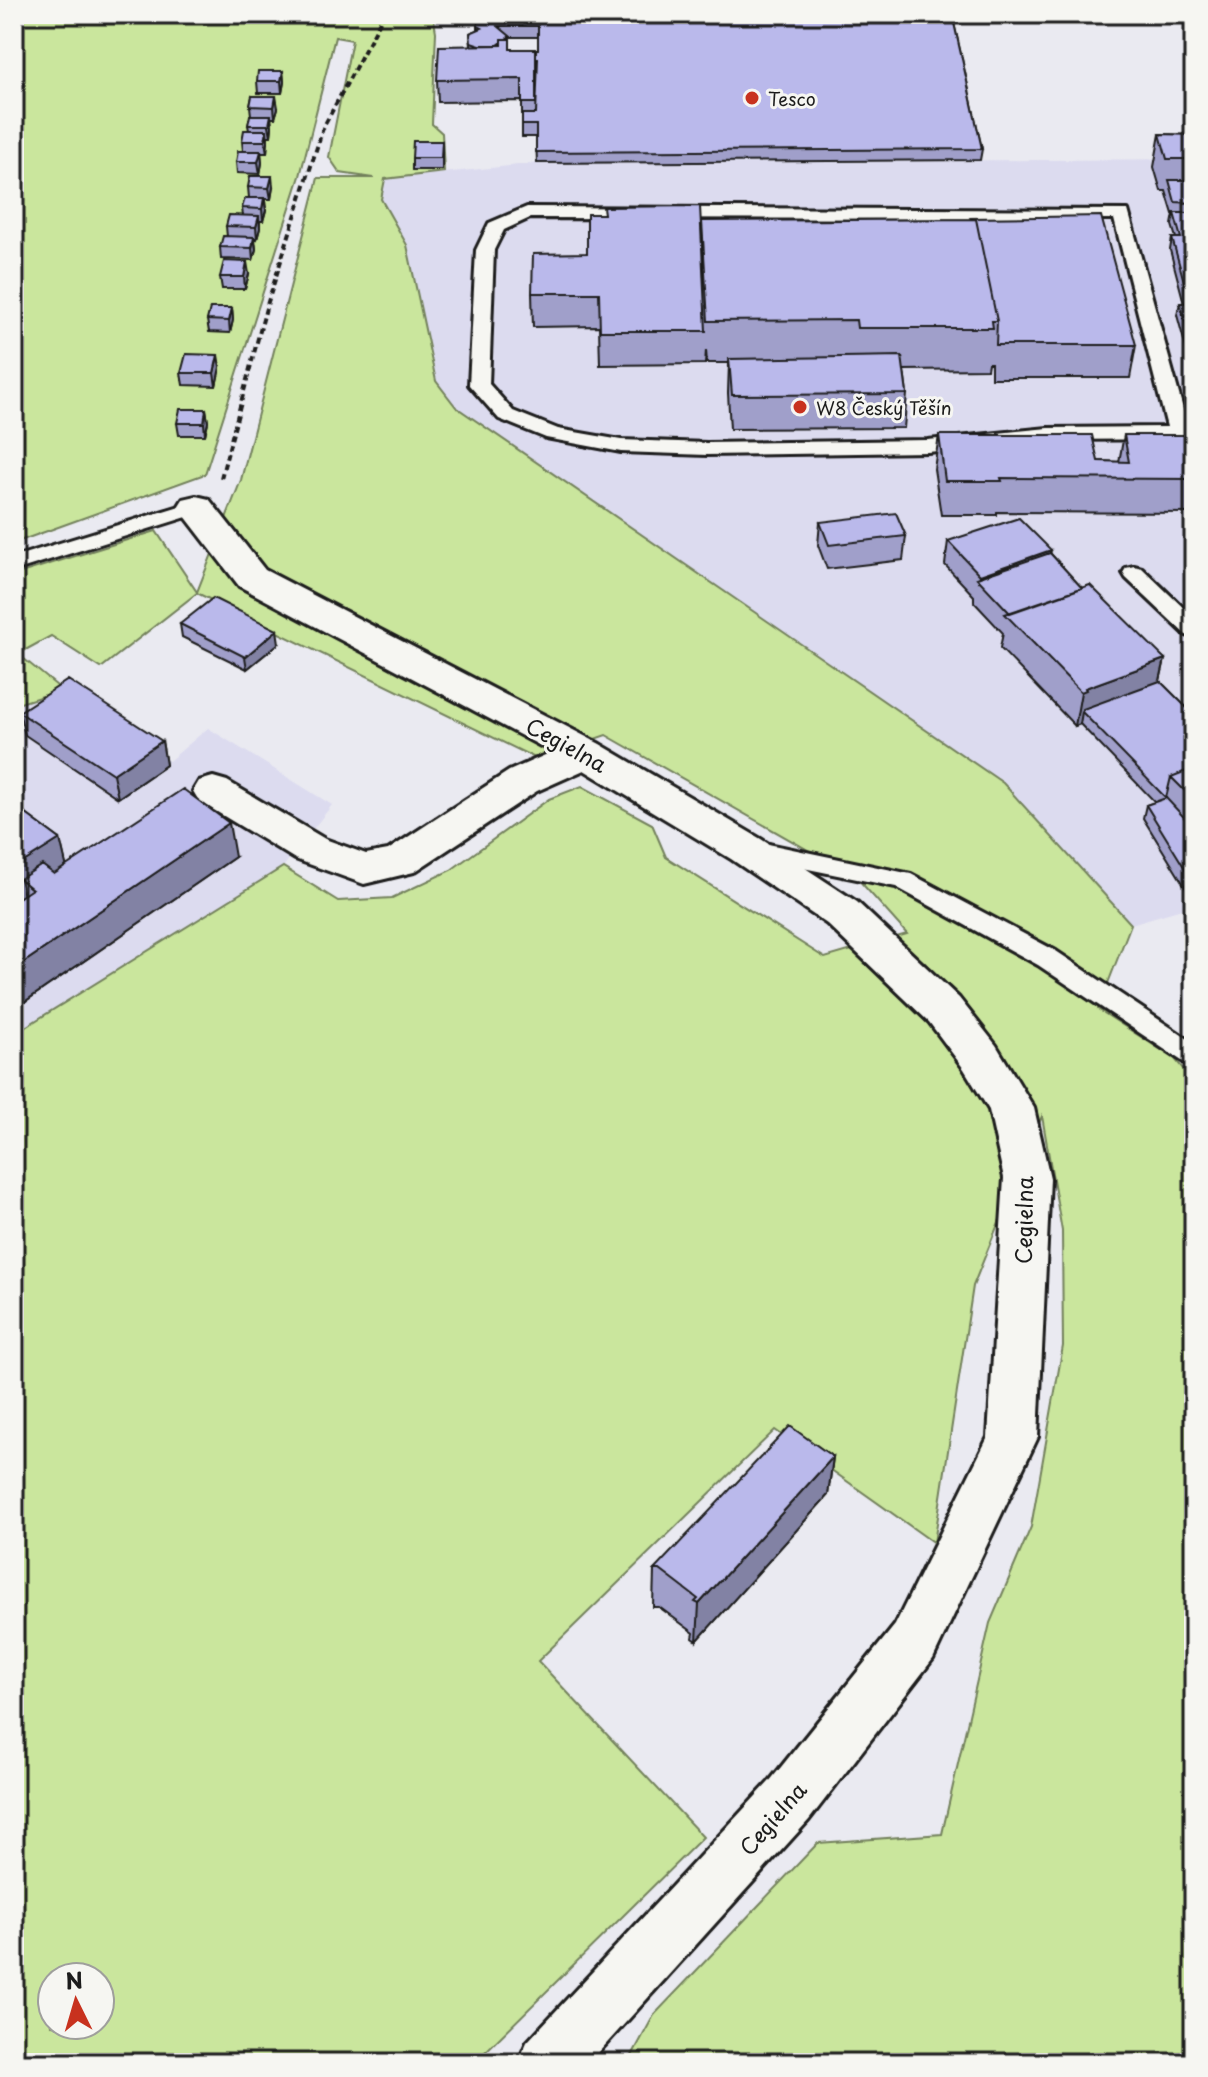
<svg xmlns="http://www.w3.org/2000/svg" width="1208" height="2077" viewBox="0 0 1208 2077" font-family="'Playpen Sans',sans-serif">
  <style>
    .built { fill: #dcdbef }
    .green { fill: #cae69d; stroke: #73815c; stroke-width: 2; fill-rule: evenodd }
    .lines { fill: none; stroke-linecap: round; stroke-linejoin: round }
    .lane-casing { stroke: #1c1c1c; stroke-width: 6 }
    .street-casing { stroke: #1c1c1c; stroke-width: 6 }
    .path { stroke: #1c1c1c; stroke-width: 4; stroke-dasharray: 6 4; stroke-linecap: butt }
    .lane { fill: #f6f6f2; fill-rule: evenodd }
    .street { fill: #f6f6f2; fill-rule: evenodd }
    .wall { fill: #a09fca; stroke: #1c1c1c; stroke-width: 2; fill-rule: evenodd }
    .shaded-wall { fill: #8282a4; stroke: #1c1c1c; stroke-width: 2 }
    .building { fill: #bab9eb; stroke: #1c1c1c; stroke-width: 2 }
    .poi-dot { fill: #c8321e; stroke: #f6f6f2; stroke-width: 3 }
    .labels { text-anchor: middle; dominant-baseline: central; stroke-width: 6; stroke-linejoin: round; paint-order: stroke }
    .far-poi-label { font-size: 18px; fill: #1c1c1c; stroke: #f6f6f2; text-anchor: start }
    .street-label { font-size: 22px; fill: #1c1c1c; stroke: #f6f6f2 }
  </style>
  <rect width="100%" height="100%" fill="#eaeaf1"/>
  <filter id="ink" filterUnits="userSpaceOnUse"><feTurbulence type="fractalNoise" baseFrequency=".0125" numOctaves="2"/><feDisplacementMap in="SourceGraphic" scale="16" xChannelSelector="R" yChannelSelector="G"/><feConvolveMatrix kernelMatrix="1 2 1 2 8 2 1 2 1" color-interpolation-filters="sRGB"/></filter>
  <g filter="url(#ink)">
    <!-- built -->
    <path class="built" d="M1194,159v751l-2,-4 -61,18 -128,-141 -547,-376 -20,-26 -29,-136 -26,-45 3,-21 153,-16z
      M62,690l107,71 39,-33 124,77 -49,62 -269,167v-329z"/>
    <!-- green -->
    <path class="green" d="M14,14h419l3,18 -4,92 10,9 2,39 -59,7 -4,20 26,46 29,136 20,26 547,376 128,141 -33,85 77,50 19,23v981h-566l26,-48 164,-172 124,-9 48,-211 41,-96 32,-181 -1,-115 -20,-115 -69,170 -39,257 -159,-113 -237,231 165,176 -229,226h-460v-1029l269,-167 55,34 54,-3 59,-28 98,-71 33,-13 70,38 14,33 159,101 82,-24 -50,-56 -251,-143 -69,24 -340,-166 -96,75 -50,-32 -33,18 44,36 -48,15v-130l142,-44 41,61 44,-112 77,-302h56l-34,-5 -11,-16 23,-117 -17,-3 -35,139 -95,298 -191,69zM52,1977h48v48h-48z"/>
    <g class="lines">
      <defs>
        <path id="lane" d="M527,207l601,3 60,217h6v12l-146,1 -120,12 -221,3 -86,-3 -75,-14 -47,-19 -30,-34 7,-135 13,-27zM530,218l584,1 53,208 -119,1 -120,12 -221,3 -86,-3 -63,-11 -45,-18 -24,-27 5,-134 10,-20z
          M196,501l7,1 4,5 -4,5 -189,59v-14z
          M1134,566l8,2 52,50v19l-8,-2 -60,-57 -3,-5 3,-5z
          M754,841l157,33 145,77 138,92v23l-9,-3 -147,-98 -142,-78 -151,-31 -3,-6 3,-6z"/>
        <path id="street" d="M196,496l13,3 56,71 335,174 161,95 96,63 102,96 37,47 38,63 16,70 -12,259 -105,222 -124,161 -220,243h-71l9,-21 242,-260 126,-157 93,-188 16,-259 -15,-68 -25,-41 -35,-47 -102,-98 -96,-65 -147,-89 -47,21 -123,81 -50,12 -69,-25 -96,-58 -6,-10 6,-10 14,-4 14,4 98,58 41,15 22,-4 121,-79 43,-19 -313,-166 -61,-79 5,-8z"/>
      </defs>
      <!-- lane casing -->
      <use href="#lane" class="lane-casing"/>
      <!-- street casing -->
      <use href="#street" class="street-casing"/>
      <!-- path -->
      <path class="path" d="M221,478l45,-170 57,-180 61,-114"/>
      <!-- lane -->
      <use href="#lane" class="lane"/>
      <!-- street -->
      <use href="#street" class="street"/>
    </g>
    <!-- wall -->
    <path class="wall" d="M457,14h495l30,135 -2,11 -443,3 -1,-26h-14v-36l-84,1 -1,-22 34,-35 -1,-12 8,-3v-12h-21zM510,37h28v12h-28z
      M283,71l1,11 -2,11h-24l-1,-12z
      M252,96l26,12 -3,10h-4l1,9 -1,9h-3l-1,17h-6l1,10 -2,11 -23,-1 -1,-11 7,-11 -1,-10 7,-11 -1,-5 3,-10 -1,-9z
      M1160,134l34,1v242l-17,-62 3,-12h4l-14,-53 2,-12h4l-4,-13 2,-11h-1l-7,-23h-5l-7,-24z
      M442,141v29h-30v-12z
      M248,187h25l-2,12h-6l1,11 -3,11h-3v7l-3,11 -2,-1 1,11 -3,11 -32,-1 -1,-12 7,-10 -1,-11 17,-10 -1,-8 7,-10z
      M701,227l435,118 -6,33h-139v-15h-3l-1,6 -83,1 3,24 -3,34 -174,1 -2,-36 1,-30h-22l-1,-13 -1,14 -105,1 -1,-39 -66,1 -1,-34 55,-40z
      M249,274l-4,15h-23l-2,-12z
      M232,308l1,12 -3,13 -21,-1 -2,-12z
      M220,367l-4,19 -33,-1 -2,-12z
      M206,409l2,13 -3,13h-26l-2,-12z
      M939,435l159,26 21,1 5,-27h70v78l-197,-1v3h-56l-7,-46z
      M820,522l86,14 -3,24 -76,9 -9,-24z
      M948,541l102,12 32,35 83,71 -5,22 34,34v186l-51,-83 3,-13 9,-3 -75,-78 -5,2 -75,-78 3,-15 -29,-31v-6l-29,-31z
      M180,624l99,19 -32,26 -65,-32z
      M19,712l143,29 4,24 -48,33 -93,-63z
      M14,805l46,34 6,27 169,-9 -221,152z
      M833,1457l-5,38 -131,146 -4,-3 1,-5 -35,-26h-6l1,-37z"/>
    <!-- shaded-wall -->
    <path class="shaded-wall" d="M283,71l1,11 -2,11 -1,-12z
      M276,96l2,12 -3,10 -1,-11z
      M271,115l1,12 -1,9 -2,-11z
      M267,130l1,12 -1,11 -2,-12z
      M261,151l1,12 -2,11 -2,-12z
      M272,176l1,11 -2,12 -2,-11z
      M264,198l2,12 -3,11 -1,-12z
      M259,216l1,12 -3,11 -1,-12z
      M254,237l2,12 -3,11 -1,-12z
      M247,262l2,12 -4,15 -1,-12z
      M232,308l1,12 -3,13 -1,-12z
      M218,355l2,12 -4,19 -2,-13z
      M206,409l2,13 -3,13 -1,-12z
      M1051,550l-4,24 -68,7 1,-6z
      M277,630l2,13 -32,26 -2,-12z
      M1165,659l-8,34 -75,19 -2,12 -5,2 6,-34 4,-4z
      M162,741l4,24 -48,33 -5,-24z
      M229,823l6,34 -221,152v-40z
      M60,839l8,34 -36,16 -12,-10 5,21 -11,8v-40z
      M833,1457l-5,38 -131,146 2,-37z"/>
    <!-- building -->
    <path class="building" d="M478,14h474l30,135 -446,3v-27h-14v-11h14l2,-56h-2v-9h-25h27v-23h-40l12,10 -4,3h-4v3l-4,3h-18l-9,-3 -1,-9 12,-5 -4,-2z
      M502,39h8v10h26v54h-14v-24l-85,1 2,-34 63,-1z
      M258,71h25l-2,10h-24z
      M252,96h24l-2,11 -24,-1z
      M250,115h21l-2,10h-21z
      M244,130h23l-2,11h-23z
      M1160,134l34,1v24h-27z
      M413,141h29l-1,17h-29z
      M238,151h23l-3,11h-22z
      M250,176h22l-3,12 -21,-1z
      M1169,180h25v23l-19,-1z
      M245,198h19l-2,11 -20,-1z
      M700,206l6,125h-106l-1,-38h-67l1,-39 54,-1v-39h17l-1,-7z
      M1174,213h20v142l-14,-52h10l-18,-65h9z
      M229,215l30,1 -3,11 -30,-1z
      M1101,216l35,129h-140l1,-24 -21,-102h-4l-1,-1z
      M976,219l21,102h-5l1,7h-136l-1,-8 -148,1 -6,-100z
      M223,236l31,1 -2,11 -32,-1z
      M224,261l23,1 -3,15h-24z
      M210,308h22l-3,13 -22,-1z
      M186,354l32,1 -4,18h-33z
      M902,356l5,38 -175,1 -3,-36z
      M180,409h26l-2,14h-27z
      M939,435h153l6,26 31,1 -5,-27h70v44l-193,-1 1,3h-57z
      M896,513l10,23 -77,9 -9,-23z
      M1019,518l32,32 -71,25 -32,-34z
      M1050,553l32,35 -72,25 -33,-35z
      M1090,585l75,74 -80,29 1,2 -5,2 -76,-78z
      M213,598l64,32 -32,27 -65,-33z
      M68,680l94,61 -49,33 -94,-62z
      M1160,681l34,34v53l-23,9 -5,21 28,30v55l-48,-78 20,-7 -84,-86 1,-3z
      M1194,768v32l-23,-23z
      M183,789l46,34 -215,146v-68l18,-12 -12,-10 22,-14 12,9z
      M14,805l46,34 -46,29z
      M790,1426l43,31 -134,147 -4,-2 3,-3 -38,-29h-6z"/>
  </g>
  <!-- markers -->
  <g class="poi-dot">
    <circle cx="752" cy="98" r="8"/>
    <circle cx="800" cy="407" r="8"/>
  </g>
  <g class="labels">
    <!-- far-poi labels -->
    <g class="far-poi-label">
      <text x="768" y="98">Tesco</text>
      <text x="816" y="407">W8 Český Těšín</text>
    </g>
    <!-- street labels -->
    <g class="street-label">
      <text transform="translate(567 744) rotate(29)">Cegielna</text>
      <text transform="translate(1023 1220) rotate(-89)">Cegielna</text>
      <text transform="translate(772 1818) rotate(-49)">Cegielna</text>
    </g>
  </g>
  <!-- margin -->
  <rect width="1208" height="2077" fill="none" stroke="#f6f6f2" stroke-width="48"/>
  <rect x="24" y="24" width="1160" height="2029" fill="none" stroke="#1c1c1c" stroke-width="3" filter="url(#ink)"/>
  <!-- north arrow -->
  <g transform="translate(76 2001) rotate(355)"><circle r="38" fill="#f6f6f2" stroke="#9f9f9c" stroke-width="2"/>
  <path d="M0-6L14 30L0 20L-14 30Z" fill="#c8321e"/>
  <text y="-12" font-size="22" font-weight="bold" text-anchor="middle" fill="#1c1c1c">N</text>
  </g>
</svg>
